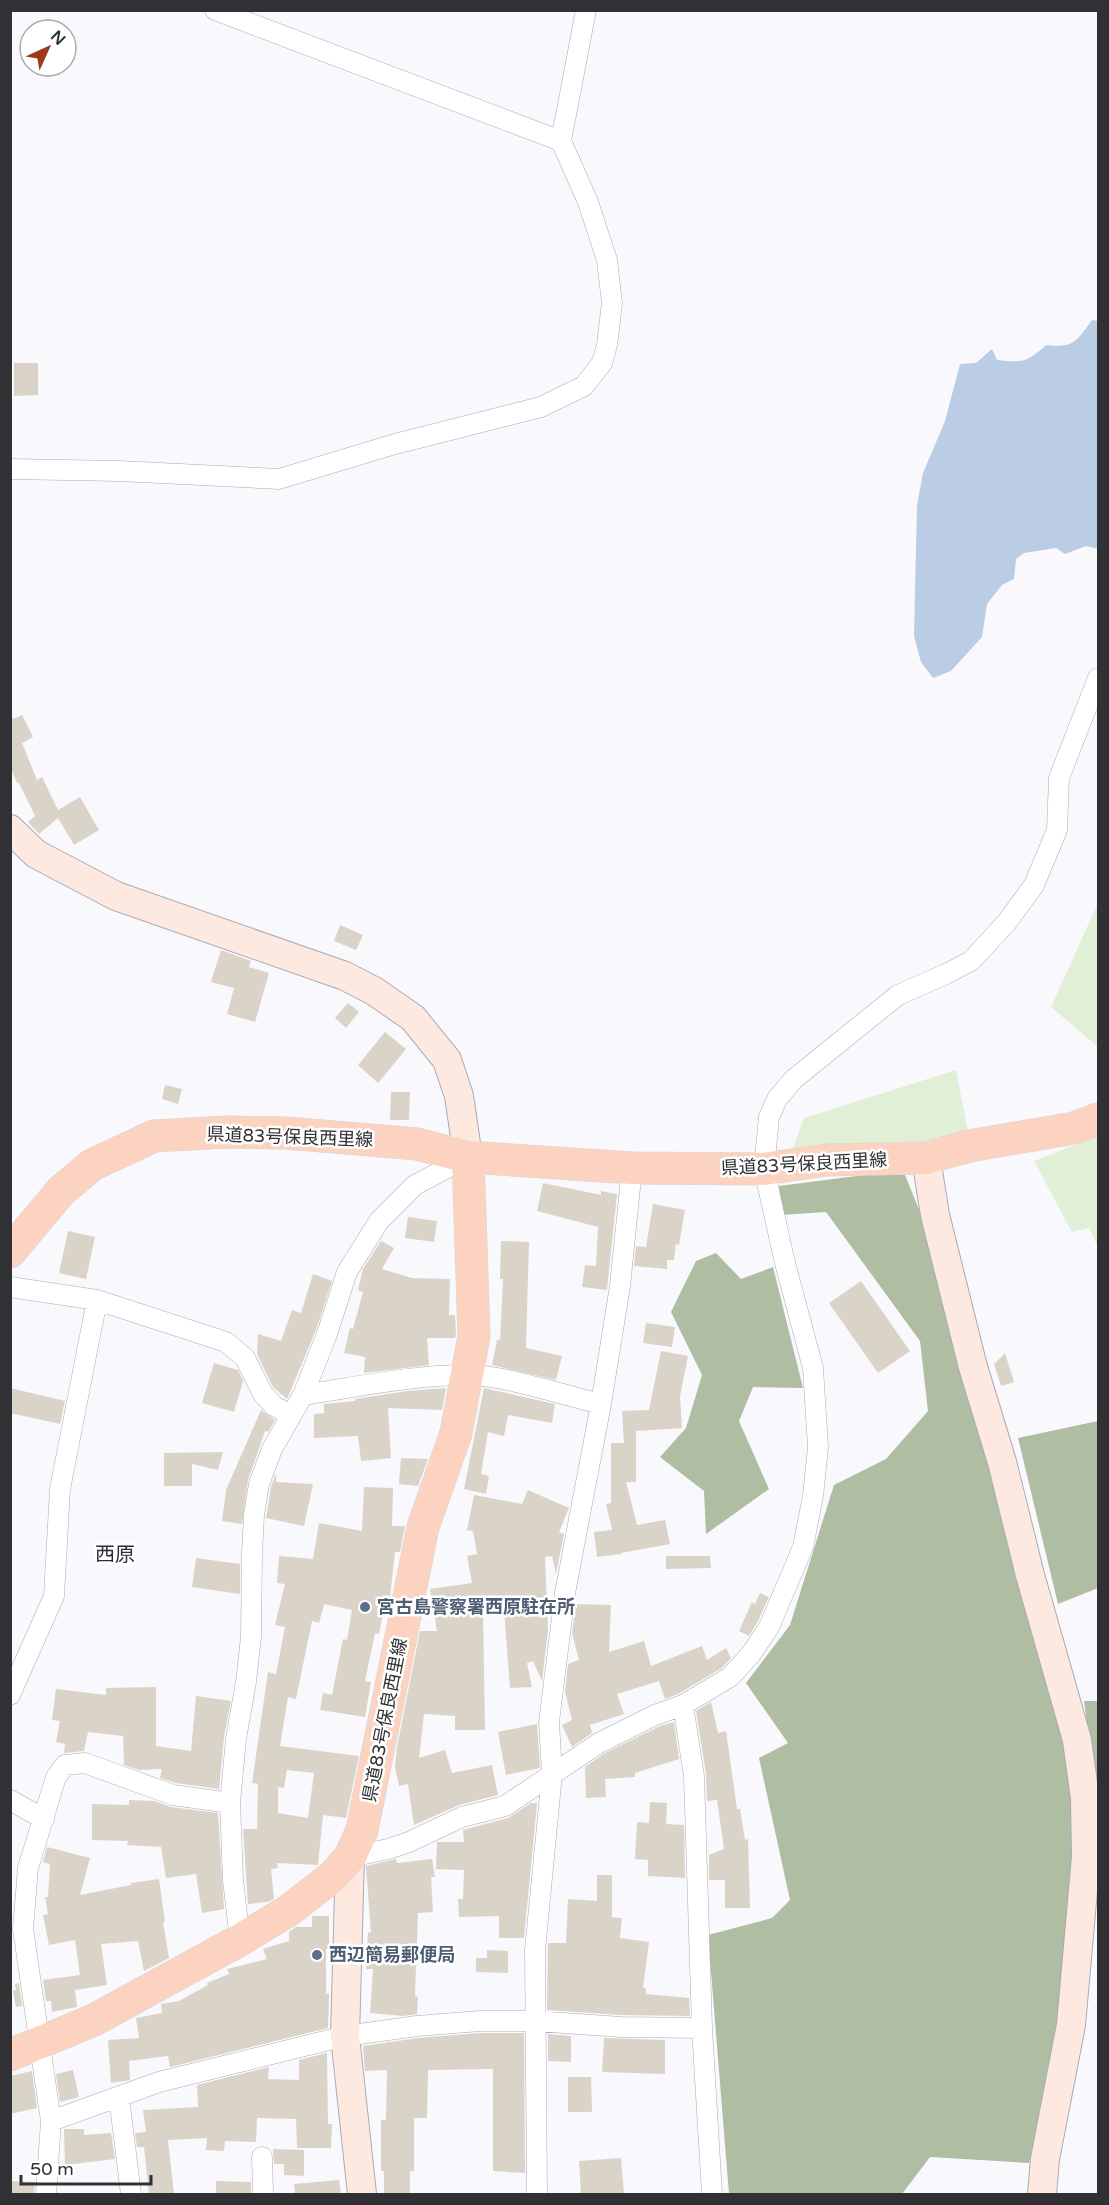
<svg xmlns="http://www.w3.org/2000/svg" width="1109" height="2205" viewBox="0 0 1109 2205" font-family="'Varela Round','Noto Sans JP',sans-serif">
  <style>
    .green { fill: #e2efd7 }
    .forest { fill: #afbda3 }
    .water { fill: #bbcce5 }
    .building { fill: #dad3c8; fill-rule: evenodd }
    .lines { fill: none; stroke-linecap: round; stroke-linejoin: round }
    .street-casing { stroke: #aaaab5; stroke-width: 21 }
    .secondary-casing { stroke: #aaaab5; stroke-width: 30 }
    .primary-casing { stroke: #d6d6d7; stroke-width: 33 }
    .street { stroke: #fff; stroke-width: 20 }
    .secondary { stroke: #fde9e0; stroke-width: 28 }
    .primary { stroke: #fbd3c0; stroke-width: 32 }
    .service-dot { fill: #5c6f8a; stroke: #fff; stroke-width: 2 }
    .labels { text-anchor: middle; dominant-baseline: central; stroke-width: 5; stroke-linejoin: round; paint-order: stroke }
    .street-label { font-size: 18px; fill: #313135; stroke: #fff }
    .service-label { font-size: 18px; font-weight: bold; fill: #4e5e75; stroke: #fff; text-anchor: start }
    .neighbourhood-label { font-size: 20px; fill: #2d2c35; stroke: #fff }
  </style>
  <rect width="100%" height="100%" fill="#f9f8fd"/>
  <!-- green -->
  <path class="green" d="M1098,903v144l-47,-40z
    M956,1070l12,62 -65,15 -111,3 12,-32z
    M1097,1136l1,2v109l-9,-19 -17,4 -38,-71z"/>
  <!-- forest -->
  <path class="forest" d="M903,1170l34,84 132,489 7,114 -24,209 -23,97 -99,-6 -28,37h-173l-21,-259 64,-17 18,-18 -31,-142 29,-15 -42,-60 44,-58 44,-140 52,-26 42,-48 -8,-70 -94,-129 -44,3 -3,-29z
    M716,1253l25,26 32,-12 30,121 -50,-1 -14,34 30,68 -63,45 -2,-43 -44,-34 26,-29 16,-53 -31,-63 25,-51z
    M1098,1421v167l-40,16 -40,-166z
    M1084,1701h14v103z"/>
  <!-- water -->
  <path class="water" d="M1092,320l6,1v228l-12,-3 -21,8 -9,-6 -32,5 -8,6 -2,20 -12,6 -15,19 -5,33 -31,34 -18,7 -12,-16 -7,-26 3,-131 6,-32 22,-52 15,-57 16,-1 16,-14 5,11c25,3 31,2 49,-15 28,3 30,-3 46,-25z"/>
  <!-- building -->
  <path class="building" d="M14,363h24v32l-24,1z
    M11,715l2,4 9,-4 11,22 -11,6 15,37 5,-3 16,33 22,-13 19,33 -25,15 -16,-27 -19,16 -11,-12 7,-6 -16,-33h-2l-7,-17z
    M340,925l23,10 -7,15 -22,-9z
    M221,950l30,11 -2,6 20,6 -14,49 -28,-8 7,-26 -23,-6z
    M348,1003l11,9 -13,16 -11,-10z
    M385,1032l21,17 -28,34 -20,-18z
    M165,1085l17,4 -4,15 -16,-5z
    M391,1092h19l-1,28h-19z
    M543,1183l58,12v-4l16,3 -10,96 -25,-3 3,-22 11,1 2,-39 -61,-16z
    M653,1204l32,6 -6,35 -3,-1 -2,16h-7v9l-33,-3 2,-20 10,1z
    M408,1217l29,4 -3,21 -29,-4z
    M68,1231l27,6 -9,42 -27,-6z
    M381,1241l13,7 -12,21 30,9 38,1 -1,36h6l1,20 -1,3h-28l2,27 -65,8 1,-16 -21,-4 6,-25 3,1 10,-37 -5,-2 5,-21z
    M501,1241l28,1 -3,106 36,8 -6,24 -64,-15 5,-25h3l3,-61h-3z
    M313,1274l19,7 -16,49 -29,69 -14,-12 -16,-33 1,-20 23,7 11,-31 9,3z
    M861,1281l49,70 -32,22 -49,-70z
    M646,1323l29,4 -3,20 -29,-4z
    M661,1351l27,5 -8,41 2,31 -46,3v51h-10l11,43 28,-5 5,24 -49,9v1l-24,3 -3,-25 18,-2 -6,-26 5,-1v-60h13l-2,-32 27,-1z
    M1005,1353l9,29 -13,4 -7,-22z
    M214,1363l24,7 5,11 -9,31 -32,-9z
    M10,1388l55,13 -5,23 -50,-11z
    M446,1388l-4,22 -54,-2 3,50 -30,3 -3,-25 -44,2v-24l10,-1v-9l31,-3v-2l52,-8z
    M484,1388l71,16 -3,19 -44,-8 -4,21 -16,-4 -7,42 8,2 -3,18 -22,-5z
    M261,1410l14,10 -7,12 -3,-1 -17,49 -6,44 -20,-3 4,-31z
    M223,1452l-5,18 -26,-6v22h-28v-33z
    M401,1458l27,1 -10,27 -19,-2z
    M276,1473v9l37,2 -9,42 -38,-8 5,-31z
    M364,1487l29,1 -1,38h13l-5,26h-5l-5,45h-4l-7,37 -4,-1 -10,48 6,1 -6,35 -45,-7 3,-17 9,2 11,-56 4,1 5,-30 -28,-6 -5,19 -7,-2 -16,78 -8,-2 -8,49 79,10 -13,62 -23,-3 -5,50 -41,-2 1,5 -7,1 3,30 -7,3 -19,2 -5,-75h14l1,-45 -6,-1 16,-111 8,2 9,-47 -10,-2 10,-41 -8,-1 2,-27 34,3 6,-36 43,8zM287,1770l27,3 -6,45 -30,-5v-26l6,1z
    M528,1490l41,18 -10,24 5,2 -8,40 -4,-18 -7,1 3,73 -6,51 -9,-20 -6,2 5,24 -22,1 -6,-78 -21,1 2,119h-30v-14l-31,-2 -5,44 26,-8 7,23 40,-8 6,30 -39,10 -45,20 -6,-41 -9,2 -4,-19 2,-20 23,-116h17l-7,-42 42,-6 -5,-27 10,-2 -4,-23 -6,-1 7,-35 48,9z
    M666,1556h44l1,12 -45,1z
    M196,1558l44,6v30l-48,-7z
    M760,1593l9,4 -11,24 -9,15 -10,-5 13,-29 3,2z
    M576,1604l35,1 -2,47 35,-11 7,25 51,-20 5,14 19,-12 5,10 -9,10 -44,26 -13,5 -6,-18 -42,13 7,20 -34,11 2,8 -20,14 -10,-22 10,-5 -7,-28 3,-28 11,-4 -7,-27z
    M156,1687v59l35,5 5,-55 35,5 -7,36 -5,52 -43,-6 -16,-5 2,-9 -23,1 -15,-5 -1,-29 -35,-4 -4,19 -20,2 1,-9 -9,-2 4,-21 -8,-1 4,-31 50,6v-7z
    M711,1702l7,31 8,-2 11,78h3l5,31 3,-1 2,69h-25v-28h-16v-25l15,-6 -7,-49 -10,1 -1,-27 -10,-63z
    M674,1722l5,37 -44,14v4l-30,2 1,18 -20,1 -1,-31 20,-14 55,-27z
    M537,1724l3,44 -34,7 -8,-43z
    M129,1800l25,1 17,6 47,6 6,96 -22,4 -6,-39 -30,4 -5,-31 -34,-2 1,-4 -36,-1v-36l37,1z
    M650,1802l17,1 -1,21 18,1 1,53 -37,-2v-16l-13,-1 2,-37 12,1z
    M531,1803h6l-13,135h-25v-22l-40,1 -1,-18h5l1,-29 -28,-1 1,-27h27l-1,-12 45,-12z
    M47,1847l43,11 -10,37 51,-10v-2l28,-4 6,43h-2l6,36 -25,13 -6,-30 -37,3 6,41 -32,5 2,17 -25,5 -1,-11h-5l-3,-21 37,-5 -5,-35 -26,5 -6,-30 5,-1 -3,-17h3l2,-33 -7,-2z
    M396,1859l1,4 35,-4 3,18h-4l2,35 -15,1 -3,83 3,1 -1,17 -14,2 -33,-3 3,-44h-7l2,-37 3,1 -5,-67z
    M597,1875h15v42l10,1 -2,20 29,4 -6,46h3v6l43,4 1,18 -69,-1 -74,-5 1,-67h18l2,-44 29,2z
    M312,1916h17v33h-3v45h3l-1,34 -158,39 -2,-11 -39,5 1,19 -19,3 -3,-43 31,-2 -3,-20 26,-5 -1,-9 18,-3 29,-16 -1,-2 22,-9 -2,-5 40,-10 -4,-10 26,-8v-9l7,-5h16z
    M487,1950l21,1v22l-32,-1v-14h11z
    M19,1983l3,23 -6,1 -3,-16 3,-1 -1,-6z
    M480,2033h44l1,140 -32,-2v-102l-65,1 -1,48h-13v53h-4v23h-26v-23h-3v-51h5l1,-50 -22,1 -2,-25 55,-8z
    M548,2034l23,2v26l-23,-1z
    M604,2038l61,2v34l-63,-2z
    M327,2053l1,71h4l-1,24h-34l-1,-29 -39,-1 -1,24 -31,-1 -1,10 -18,-1 1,-12 -39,2 6,54h-25l-5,-47h-7l-2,-14 11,-1 -3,-22 55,-3 -1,-22 72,-18 -1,12 31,1v-20z
    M73,2070l6,27 -19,5 -4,-28z
    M32,2071l5,37 -27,6v-38z
    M568,2077h23l1,35h-24z
    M64,2129h20v6l27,-2 4,26 -50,6z
    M273,2149l31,1v26l-20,-1v-11h-10z
    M621,2158l3,36h-43l-2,-33z
    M339,2180l2,14h-46l-1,-10z
    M10,2181l25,1 -1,12h-24z
    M216,2181l35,1v12h-35z"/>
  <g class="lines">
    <defs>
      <path id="street" d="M215,10l346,131
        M10,469l109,2 160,8 116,-35 146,-37 43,-21 18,-23 5,-18 5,-42 -5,-43 -19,-58 -27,-61 25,-131
        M10,1287l87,13 129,42 19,16 18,36 11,12 17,9
        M303,1395c54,-8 109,-20 164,-20 38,0 95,20 134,29
        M10,1695l44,-99 6,-107 37,-189
        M683,1705l11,71 8,252 10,166
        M10,1800l34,19
        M350,1857l38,-8 21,-7 53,-25 43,-11 94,-63 56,-28 28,-10 47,-28 21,-23 18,-27 34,-80 10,-51 5,-49 -5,-79 -28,-105 -21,-94 5,-52 8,-18 17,-20 104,-84 48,-21 25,-13 36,-39 27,-37 23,-55 2,-52 39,-100
        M240,1940l-7,-60 -3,-77 6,-64 10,-57 5,-45 1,-84 2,-38 5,-31 13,-35 31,-54 24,-61 20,-62 32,-51 36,-36 53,-28
        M119,2097l12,97
        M51,2121l108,-39 186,-46 72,-10 63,-5h55l86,6 81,1
        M262,2157l1,37
        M46,2194l5,-73 -28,-192 5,-61 28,-91 9,-12 20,-2 88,32 57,8
        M537,2194l-2,-244 17,-176 -3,-52 16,-129 36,-189 19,-118 12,-118"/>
      <path id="secondary" d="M10,829l26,25 80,42 229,80 29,15 39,27 34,42 12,36 9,61
        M926,1158l9,57 38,152 29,95 28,113 47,165 8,58 1,59 -15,168 -26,134 -3,35
        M350,1857l-5,179 17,158"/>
      <path id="primary" d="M10,1252l51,-61 31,-26 62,-29 73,-4 59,1 131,11 51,13 164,11 132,1 63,-9 99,-2 43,-12 105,-18 24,-9
        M10,2055l84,-35 146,-80 48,-29 44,-34 18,-20 12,-27 61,-303 33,-94 18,-97 -6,-179"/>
    </defs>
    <!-- street casing -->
    <use href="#street" class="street-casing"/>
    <!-- secondary casing -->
    <use href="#secondary" class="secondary-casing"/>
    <!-- primary casing -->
    <use href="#primary" class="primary-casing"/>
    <!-- street -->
    <use href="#street" class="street"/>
    <!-- secondary -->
    <use href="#secondary" class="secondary"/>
    <!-- primary -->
    <use href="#primary" class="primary"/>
  </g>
  <!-- markers -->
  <g class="service-dot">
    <circle cx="365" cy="1607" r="6"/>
    <circle cx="317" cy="1955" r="6"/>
  </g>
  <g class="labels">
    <!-- street labels -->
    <g class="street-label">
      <text transform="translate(290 1137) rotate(2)">県道83号保良西里線</text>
      <text transform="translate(804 1164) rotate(-3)">県道83号保良西里線</text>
      <text transform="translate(385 1720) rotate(-79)">県道83号保良西里線</text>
    </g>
    <!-- service labels -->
    <g class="service-label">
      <text x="377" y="1607">宮古島警察署西原駐在所</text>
      <text x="329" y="1955">西辺簡易郵便局</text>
    </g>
    <!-- neighbourhood labels -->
    <g class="neighbourhood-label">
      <text x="115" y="1555">西原</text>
    </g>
  </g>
  <!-- border -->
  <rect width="1109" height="2205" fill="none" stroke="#313135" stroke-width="24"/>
  <!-- north arrow -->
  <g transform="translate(48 48) rotate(45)"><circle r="28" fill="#ffffff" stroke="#adadae" stroke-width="1.5"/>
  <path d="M0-4.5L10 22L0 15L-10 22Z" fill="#a0381d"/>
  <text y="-9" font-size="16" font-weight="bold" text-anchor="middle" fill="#313135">N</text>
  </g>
  <!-- scale -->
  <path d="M21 2175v9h130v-9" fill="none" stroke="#313135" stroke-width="3"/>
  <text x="30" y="2175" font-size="18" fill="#313135" stroke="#ffffff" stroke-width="4.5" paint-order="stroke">50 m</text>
</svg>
